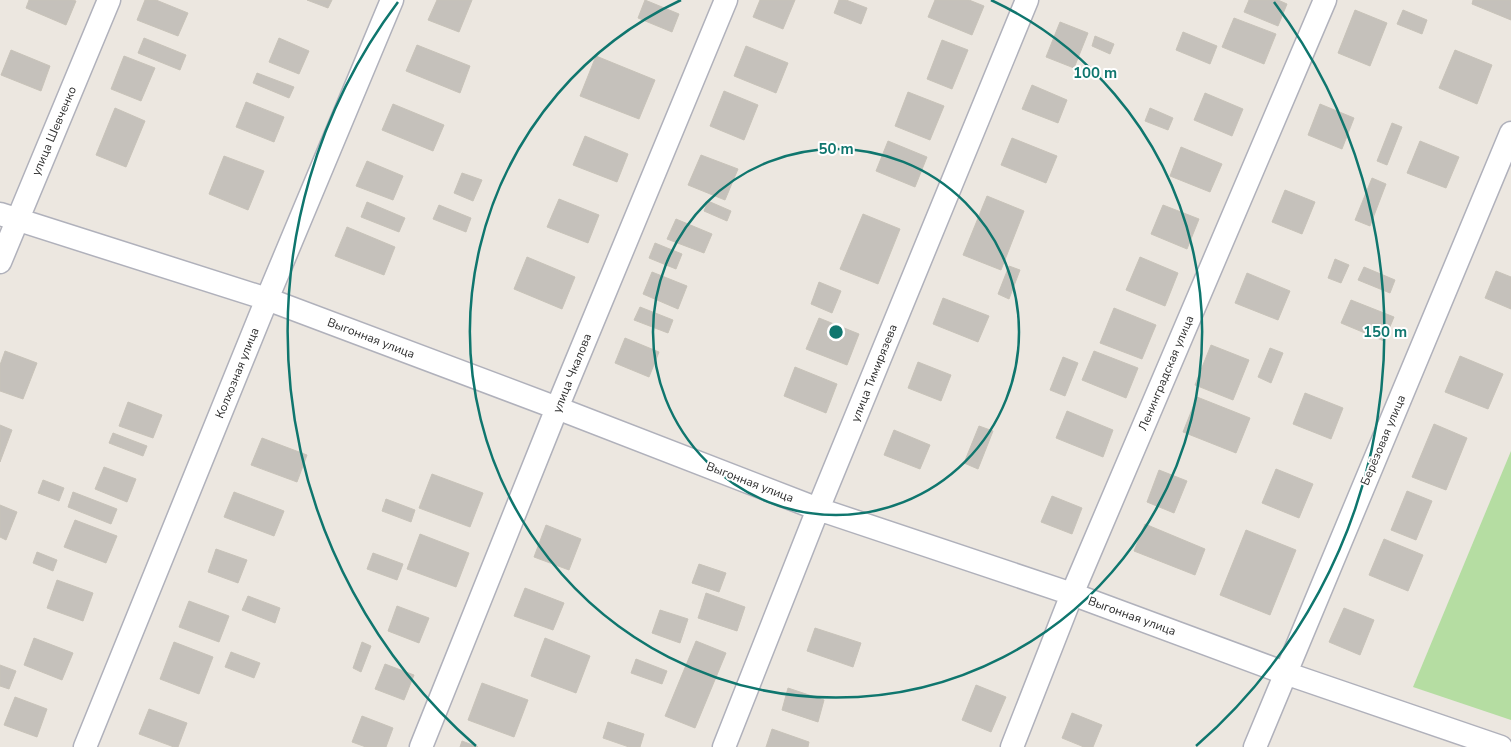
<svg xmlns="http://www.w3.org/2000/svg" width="1511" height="747" viewBox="0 0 1511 747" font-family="'Nunito Sans',sans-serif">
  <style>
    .green { fill: #b5dda2 }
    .building { fill: #c5c1bb; stroke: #c8c3b9 }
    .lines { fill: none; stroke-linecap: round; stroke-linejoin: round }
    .minor-casing { stroke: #b0b1bb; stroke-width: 25 }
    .minor { stroke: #fff; stroke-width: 22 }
    .ring { fill: none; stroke: #0f766e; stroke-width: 2.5 }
    .labels { text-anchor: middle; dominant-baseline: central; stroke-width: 4; stroke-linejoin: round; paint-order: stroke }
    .street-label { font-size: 12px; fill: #2c2c2c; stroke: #fff }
    .centre { fill: #0f766e; stroke: #fff; stroke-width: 2.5 }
    .ring-label { font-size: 15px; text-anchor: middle; font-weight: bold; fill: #0f766e; stroke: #fff; stroke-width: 4; stroke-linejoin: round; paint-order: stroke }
  </style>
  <rect width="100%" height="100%" fill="#ece7e0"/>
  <!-- green -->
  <path class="green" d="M1511,451v269l-98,-33z"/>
  <!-- building -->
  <path class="building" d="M29,0h43l4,1 -10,24 -40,-17z
    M145,0h11l32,13 -10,23 -41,-16z
    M307,0h25l-4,8z
    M437,0h35l-13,32 -31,-12z
    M645,0l34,14 -7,18 -34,-14z
    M760,0h35l-12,29 -30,-12z
    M839,0h7l21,8 -6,16 -27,-11z
    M935,0h34l15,6 -12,29 -44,-18z
    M1249,0h29l9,4 -9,22 -34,-14z
    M1473,0h38v20l-39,-16z
    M1355,10l32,13 -17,43 -32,-13z
    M1403,10l24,10 -5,14 -25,-10z
    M1234,18l42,16 -12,30 -42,-17z
    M1060,22l28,11 -14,35 -28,-11z
    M1183,32l34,14 -7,18 -34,-14z
    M1095,36l19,8 -4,10 -18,-8z
    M144,38l42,17 -6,15 -42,-17z
    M279,38l30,13 -10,23 -30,-12z
    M942,40l26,10 -16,39 -25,-10z
    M417,45l53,21 -10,27 -54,-22z
    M746,46l42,17 -12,30 -42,-17z
    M11,50l39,16 -9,25 -40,-16z
    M1455,50l37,15 -15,39 -38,-16z
    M124,56l31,12 -14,33 -30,-12z
    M596,56l59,24 -16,39 -59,-23z
    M257,73l37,14 -5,11 -36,-15z
    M1032,85l35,15 -9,23 -36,-14z
    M724,91l34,14 -14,35 -34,-14z
    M908,92l36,14 -14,34 -35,-14z
    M1205,93l38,16 -11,27 -38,-16z
    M246,102l38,15 -10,25 -38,-15z
    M393,104l51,21 -11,26 -51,-21z
    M1320,104l34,14 -12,31 -34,-14z
    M115,108l30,13 -19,46 -30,-12z
    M1150,108l23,10 -5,12 -23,-9z
    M1392,123l10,4 -15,38 -10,-4z
    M585,136l43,18 -11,28 -44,-17z
    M1012,138l45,18 -11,27 -45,-18z
    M888,141l39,16 -12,30 -39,-16z
    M1420,141l39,16 -13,31 -39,-15z
    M1181,147l41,17 -12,28 -40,-16z
    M701,155l37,14 -13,31 -37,-15z
    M224,156l40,15 -16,39 -39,-16z
    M367,161l36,15 -10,24 -37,-14z
    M462,173l20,7 -9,21 -19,-8z
    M1372,178l14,6 -16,42 -15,-6z
    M1285,190l30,12 -13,32 -30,-12z
    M987,196l37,15 -23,59 -38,-15z
    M559,199l40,16 -11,28 -41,-16z
    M708,201l23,10 -4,10 -23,-10z
    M367,202l38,16 -6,14 -38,-15z
    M439,205l32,13 -5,14 -33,-13z
    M1163,205l36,14 -12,30 -36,-15z
    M863,214l37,15 -22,55 -38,-15z
    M676,219l36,15 -8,19 -37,-14z
    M347,227l48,20 -11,28 -49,-19z
    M655,243l27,11 -6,15 -27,-11z
    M527,257l48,20 -13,32 -48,-20z
    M1140,257l38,16 -13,33 -39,-16z
    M1335,259l14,6 -8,18 -13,-5z
    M1009,266l11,4 -11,29 -11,-5z
    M1364,267l31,13 -5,13 -32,-13z
    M1496,271l15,6v32l-26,-11z
    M652,272l35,14 -9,23 -35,-15z
    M1247,273l43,18 -12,29 -43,-17z
    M819,282l22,9 -9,22 -21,-9z
    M943,298l46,18 -11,26 -45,-18z
    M1351,300l43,17 -10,24 -43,-18z
    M640,307l33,13 -5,13 -34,-13z
    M1114,308l42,17 -14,34 -42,-16z
    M819,318l40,16 -12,31 -41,-16z
    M625,338l34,14 -10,25 -34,-14z
    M1211,345l38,15 -16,40 -38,-15z
    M1270,348l13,5 -12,30 -13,-6z
    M5,351l32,12 -14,36 -23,-8v-26z
    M1094,351l44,17 -12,30 -44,-18z
    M1460,356l43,18 -15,35 -43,-17z
    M1063,357l15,6 -13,33 -15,-6z
    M918,362l33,13 -10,26 -33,-13z
    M795,367l42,17 -11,29 -42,-17z
    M1305,393l38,15 -12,31 -38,-15z
    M1197,397l53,21 -14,35 -53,-21z
    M128,402l34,13 -9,23 -34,-12z
    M1067,411l46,19 -10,27 -47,-19z
    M1434,424l33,14 -21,52 -34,-13z
    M0,425l12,5 -12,32z
    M979,426l14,5 -15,38 -14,-6z
    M894,430l36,15 -10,24 -36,-14z
    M113,433l34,13 -4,10 -34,-13z
    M262,438l45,17 -10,27 -46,-17z
    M104,467l32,12 -9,23 -32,-13z
    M1276,469l37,15 -14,34 -37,-15z
    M1159,470l28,11 -13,32 -27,-11z
    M432,474l51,19 -13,34 -51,-19z
    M43,480l21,8 -5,13 -21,-8z
    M1407,491l25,10 -16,39 -25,-10z
    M73,492l44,17 -6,15 -43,-17z
    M234,492l50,19 -10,25 -50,-19z
    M1052,496l30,12 -10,26 -31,-12z
    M386,499l29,11 -4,12 -29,-11z
    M0,505l17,7 -11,28 -6,-3z
    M75,520l42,16 -11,27 -42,-16z
    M1145,524l60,25 -10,26 -61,-24z
    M546,525l35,14 -12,31 -35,-13z
    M1246,530l50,20 -26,65 -50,-20z
    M420,534l49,19 -13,34 -49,-18z
    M1384,539l39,16 -15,36 -39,-16z
    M216,549l31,11 -9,23 -30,-11z
    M37,552l20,8 -4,11 -20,-8z
    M373,553l30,11 -6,16 -30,-11z
    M699,564l27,9 -7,19 -27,-9z
    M57,580l36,13 -10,28 -36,-13z
    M525,588l39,15 -11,27 -39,-14z
    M706,593l39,14 -8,24 -39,-13z
    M248,596l32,12 -5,15 -33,-13z
    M189,601l40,15 -10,26 -40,-15z
    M397,606l32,12 -10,25 -31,-12z
    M1344,608l30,12 -14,35 -31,-13z
    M660,610l28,9 -8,24 -28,-10z
    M815,628l46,15 -8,24 -46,-16z
    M34,638l39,15 -11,27 -38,-15z
    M545,638l45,18 -14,37 -45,-17z
    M696,641l30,12 -31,75 -30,-12z
    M174,642l39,15 -14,37 -39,-15z
    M362,642l9,4 -10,26 -8,-4z
    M231,652l29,11 -6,15 -29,-11z
    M636,659l31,12 -5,13 -31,-11z
    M385,664l29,11 -10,25 -29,-11z
    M0,665l16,6 -7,18 -9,-3z
    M482,683l46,17 -14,37 -46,-17z
    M976,685l30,12 -15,35 -29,-12z
    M788,688l36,12 -6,22 -36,-12z
    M15,697l32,12 -10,28 -33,-12z
    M149,709l38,14 -9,24h-4l-35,-13z
    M1072,713l30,12 -9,22h-9l-22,-9z
    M362,716l31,12 -7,19h-20l-14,-5z
    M608,722l36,12 -4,13h-11l-26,-9z
    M772,729l37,13 -1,5h-42z
    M462,741l16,6h-18z"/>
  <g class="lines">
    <defs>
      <path id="minor" d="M0,214l267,85 290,109 261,101 254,85 213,79 216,74
        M0,262l109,-262
        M85,747l182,-448 125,-299
        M421,747l136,-339 169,-408
        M724,747l94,-238 209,-509
        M1012,747l60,-153 253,-594
        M1255,747l256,-614"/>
    </defs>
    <!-- minor casing -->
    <use href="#minor" class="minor-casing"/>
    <!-- minor -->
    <use href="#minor" class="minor"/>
  </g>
  <!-- distance rings -->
  <g class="ring">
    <circle cx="836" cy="332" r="183"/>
    <path d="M991 0A366 366 0 1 1 681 0"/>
    <path d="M476 746A549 549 0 0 1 398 2M1274 2A549 549 0 0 1 1196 746"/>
  </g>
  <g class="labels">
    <!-- street labels -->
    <g class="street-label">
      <text transform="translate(54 131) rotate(-67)">улица Шевченко</text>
      <text transform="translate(371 338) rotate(21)">Выгонная улица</text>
      <text transform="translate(237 373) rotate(-68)">Колхозная улица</text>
      <text transform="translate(572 373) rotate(-68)">улица Чкалова</text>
      <text transform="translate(874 373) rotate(-68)">улица Тимирязева</text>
      <text transform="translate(1166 373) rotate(-67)">Ленинградская улица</text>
      <text transform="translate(1383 440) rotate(-67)">Берёзовая улица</text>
      <text transform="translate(750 482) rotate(21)">Выгонная улица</text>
      <text transform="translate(1132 616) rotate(20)">Выгонная улица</text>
    </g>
  </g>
  <circle cx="836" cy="332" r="8" class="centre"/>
  <g class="ring-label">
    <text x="1095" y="78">100 m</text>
    <text x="836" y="154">50 m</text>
    <text x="1385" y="337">150 m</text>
  </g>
</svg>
